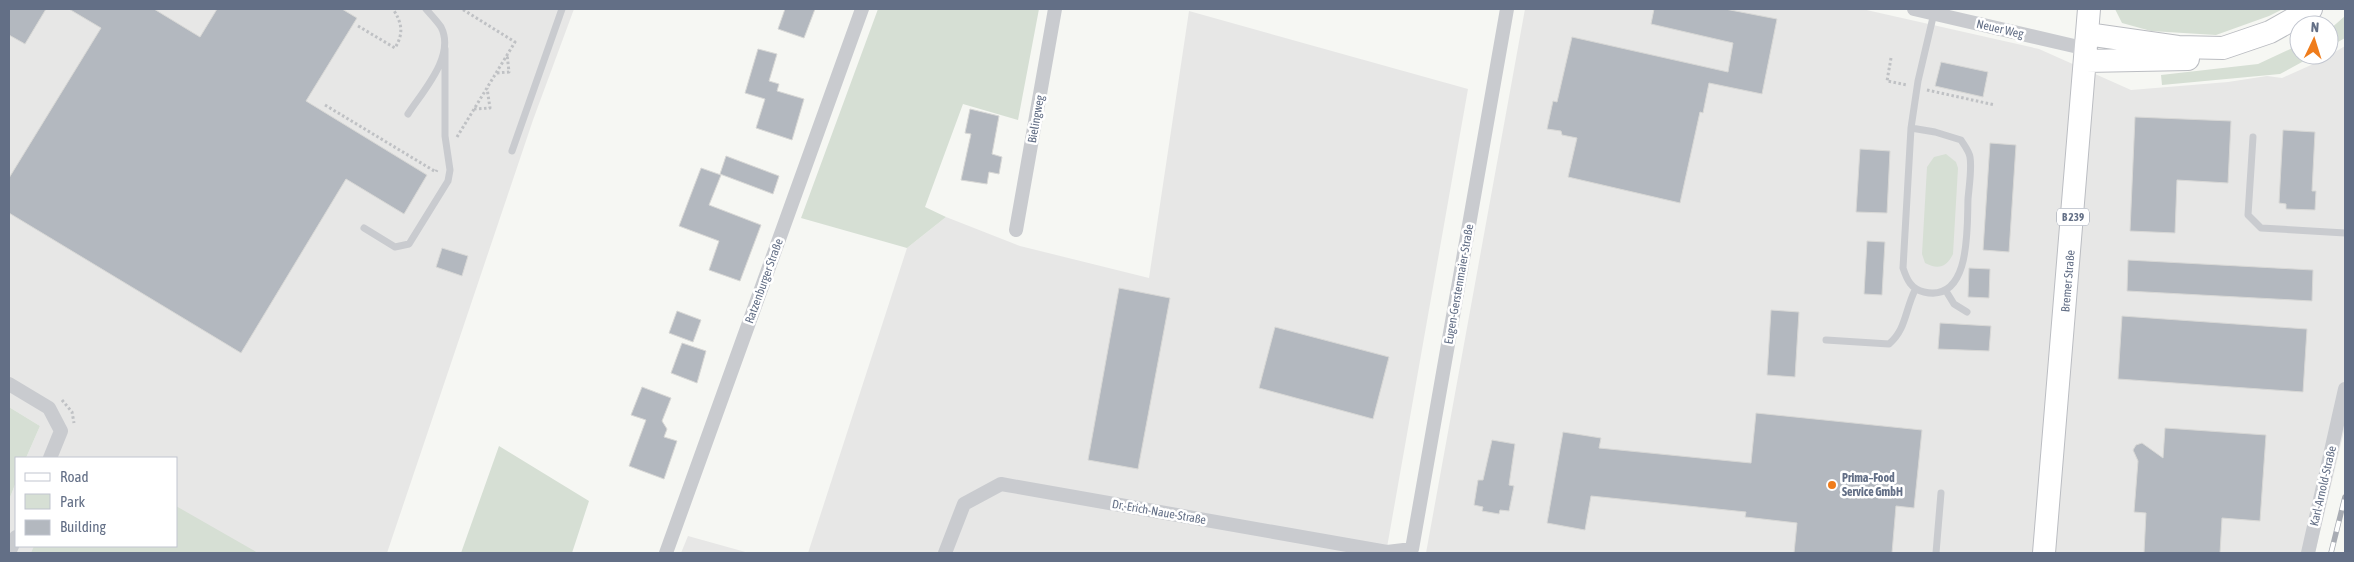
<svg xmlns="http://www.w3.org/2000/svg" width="2354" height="562" viewBox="0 0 2354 562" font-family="'Asap Condensed',sans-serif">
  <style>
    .built { fill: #e7e7e6 }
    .green { fill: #d6dfd4 }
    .building { fill: #b3b8bf; stroke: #d8d8d6 }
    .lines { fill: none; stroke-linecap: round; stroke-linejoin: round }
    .primary-casing { stroke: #bbbdc2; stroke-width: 24 }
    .path { stroke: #bfc1c4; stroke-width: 3; stroke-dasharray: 2.5 2.5; stroke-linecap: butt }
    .lane { stroke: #c9cbcf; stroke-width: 7 }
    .street { stroke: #c9cbcf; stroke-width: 14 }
    .primary { stroke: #fff; stroke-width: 22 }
    .rail-casing { stroke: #a8acb3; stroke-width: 5.5 }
    .rail { stroke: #fff; stroke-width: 4; stroke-dasharray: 11; stroke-linecap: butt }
    .poi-dot { fill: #ef7c1b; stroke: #fff; stroke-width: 2 }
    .labels { text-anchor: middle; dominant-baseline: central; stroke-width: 5; stroke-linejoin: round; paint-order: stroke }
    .shield { fill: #fff; stroke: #929aaa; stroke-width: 1 }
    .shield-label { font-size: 11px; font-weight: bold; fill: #636f86 }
    .street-label { font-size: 12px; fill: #636f86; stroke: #fff }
    .poi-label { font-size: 12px; font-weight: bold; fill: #636f86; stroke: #fff; text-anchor: start }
  </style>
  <rect width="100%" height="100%" fill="#f6f7f3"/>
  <!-- built -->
  <path class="built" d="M9,9h565l-41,111 -146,433h-378v-53l7,-18v64h160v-88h-150l14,-32 -31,-19z
    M1525,9h337l177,40 92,41 97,-8 39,-6 15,2 38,-17 25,-15v381l-30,126h-889z
    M1189,11l279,78 -82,464h-578l99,-305 39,-31 74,29 129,32z
    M688,536l61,17h-68z"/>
  <!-- green -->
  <path class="green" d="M878,9h161l-21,111 -55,-16 -38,103 21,10 -39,31 -106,-30z
    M2115,9h168l-14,7 -53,19 -65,-4 -29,-8z
    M2345,16v22l-16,9v-17z
    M2299,45v10h16l-35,19 -118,11 -1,-10 97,-11z
    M1946,154l10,8 2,6 -5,86c-6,13 -15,16 -28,9l-3,-9 5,-87 7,-10z
    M9,407l31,19 -14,32h-10v24l-7,18z
    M499,446l90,55 -17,52h-111z
    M176,506l82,47h-227l3,-7h142z"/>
  <!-- building -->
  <path class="building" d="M9,9h37l-21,35 -16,-9z
    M69,9h85l46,28 17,-28h125l15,9 -51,83 121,74 -23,39 -58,-35 -105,174 -232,-140v-35l92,-150z
    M785,9h30l-11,29 -26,-9z
    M1654,9h71l52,10 -15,75 -53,-11 -6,30 -3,-1 -20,91 -112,-26 9,-39 -15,-3 -1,-4 -14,-2 6,-28 4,1 15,-65 156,35 5,-29 -82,-19z
    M758,49l19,5 -8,27 10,3 -2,7 27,8 -12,41 -36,-12 9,-29 -20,-6z
    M1941,62l47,10 -5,25 -48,-11z
    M970,109l29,7 -7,38 10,3 -3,17 -10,-2 -2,12 -26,-4 10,-46 -6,-1z
    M2135,117l96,4 -3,62 -51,-3 -2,53 -45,-2z
    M2283,130l32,2 -3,59h4l-1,19 -29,-1v-5l-7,-1z
    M1990,143l26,2 -7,107 -26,-2z
    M1860,149l30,2 -3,62 -31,-1z
    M726,156l53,20 -6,18 -53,-20z
    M701,168l20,7 -12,30 52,20 -21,56 -31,-11 10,-29 -40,-15z
    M1867,241l18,1 -3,53 -18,-1z
    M442,248l26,8 -6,20 -26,-9z
    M2128,260l185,10 -1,31 -185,-10z
    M1969,268l21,1 -1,29 -21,-1z
    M1119,288l51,10 -32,171 -50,-9z
    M1771,310l28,2 -4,65 -28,-2z
    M677,311l24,9 -8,22 -24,-9z
    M2122,316l185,13 -4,63 -185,-13z
    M1940,323l51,3 -2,25 -51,-2z
    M1275,327l114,30 -16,62 -114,-31z
    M682,343l24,8 -9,32 -26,-10z
    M642,387l29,11 -9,23 5,8 -3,8 13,4 -13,38 -35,-13 17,-46 -15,-5z
    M1756,413l166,17 -8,78 -18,-2 -4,47h-98l3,-30 -52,-6 1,-5 -155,-16 -6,34 -38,-7 16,-91 38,6 -2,10 152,15z
    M2165,428l101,7 -6,86 -38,-3 -2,35h-76l2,-40 -12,-1 4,-51 -5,-11 3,-5 6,-2 21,15z
    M1492,440l23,4 -6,41 5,1 -5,25 -9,-1 -1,4 -17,-3 1,-4 -9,-2 4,-25h5z"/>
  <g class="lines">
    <defs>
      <path id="primary" d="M2087,34l91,13 45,1 47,-16 41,-23
        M2086,61l102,-2
        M2044,553l45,-544"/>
    </defs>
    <!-- primary casing -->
    <use href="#primary" class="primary-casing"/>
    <!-- path -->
    <path class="path" d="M358,26l37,22c9,-15 7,-25 -2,-39
      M1891,58l-4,23 20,4
      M497,73l12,-1 -2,-18
      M1927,90l68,15
      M325,105l111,67 1,-2
      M474,109l16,-1 -3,-20
      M457,137l58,-95 -53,-33
      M62,400l10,12 2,11"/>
    <!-- lane -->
    <path class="lane" d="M408,114c14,-22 48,-58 33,-87 -4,-6 -10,-12 -15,-18
      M1911,128l24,4 26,8c3,5 8,11 9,17 2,12 -1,30 -2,42 -1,29 3,104 -44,93 -13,-3 -17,-12 -21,-24l8,-140 7,-47 16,-68
      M2253,137l-5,78 13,13 84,5
      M512,151l50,-142
      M364,228l31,19 14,-3 39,-63 2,-11 -5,-34v-87
      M1946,291l8,13 13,8
      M1826,340l63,4c17,-14 16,-34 26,-54
      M1936,553l5,-60"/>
    <!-- street -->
    <path class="street" d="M1914,9l173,40
      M1016,230l39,-221
      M9,384l40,24 12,23 -11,27
      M1412,549l95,-540
      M9,553l7,-16
      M666,553l196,-544
      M945,553l19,-49 37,-20 386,68 25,-3
      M2308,553l37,-164"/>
    <!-- primary -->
    <use href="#primary" class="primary"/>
    <defs>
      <path id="rail" d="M2331,553l14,-56"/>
    </defs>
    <!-- rail casing -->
    <use href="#rail" class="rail-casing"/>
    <!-- rail -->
    <use href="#rail" class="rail"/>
  </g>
  <!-- markers -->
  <circle class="poi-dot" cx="1832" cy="485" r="5"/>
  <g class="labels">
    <!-- shield labels -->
    <rect class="shield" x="2057" y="208.5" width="32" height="17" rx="4"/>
    <g class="shield-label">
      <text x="2073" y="217">B 239</text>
    </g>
    <!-- street labels -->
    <g class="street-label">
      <text transform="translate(2000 29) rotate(13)">Neuer Weg</text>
      <text transform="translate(1036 119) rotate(-80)">Bielingweg</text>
      <text transform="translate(764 281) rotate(-70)">Ratzenburger Straße</text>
      <text transform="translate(2068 281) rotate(-85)">Bremer Straße</text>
      <text transform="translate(1459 284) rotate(-80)">Eugen-Gerstenmaier-Straße</text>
      <text transform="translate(2323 486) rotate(-77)">Karl-Arnold-Straße</text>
      <text transform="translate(1159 512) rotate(10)">Dr.-Erich-Naue-Straße</text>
    </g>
    <!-- poi labels -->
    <g class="poi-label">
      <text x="1842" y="478">Prima–Food<tspan x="1842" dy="14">Service GmbH</tspan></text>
    </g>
  </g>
  <!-- border -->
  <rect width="2354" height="562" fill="none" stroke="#636f86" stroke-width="20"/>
  <!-- legend -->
  <rect x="15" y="457" width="162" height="90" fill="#ffffff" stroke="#c1c5cf"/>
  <rect x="25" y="473" width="25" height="8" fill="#ffffff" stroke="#c1c5cf"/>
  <text x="60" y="482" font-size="15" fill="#636f86">Road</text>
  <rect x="25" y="494" width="25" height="15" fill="#d6dfd4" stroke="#c1c5cf"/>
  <text x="60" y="507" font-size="15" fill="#636f86">Park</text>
  <rect x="25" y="520" width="25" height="15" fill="#b3b8bf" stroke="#c1c5cf"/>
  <text x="60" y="532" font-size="15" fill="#636f86">Building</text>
  <!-- north arrow -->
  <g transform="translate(2314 40) rotate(4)"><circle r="24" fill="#ffffff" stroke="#c1c5cf"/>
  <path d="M0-4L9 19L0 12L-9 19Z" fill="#ef7c1b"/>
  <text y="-8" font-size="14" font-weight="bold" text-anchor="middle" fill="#636f86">N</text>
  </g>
</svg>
